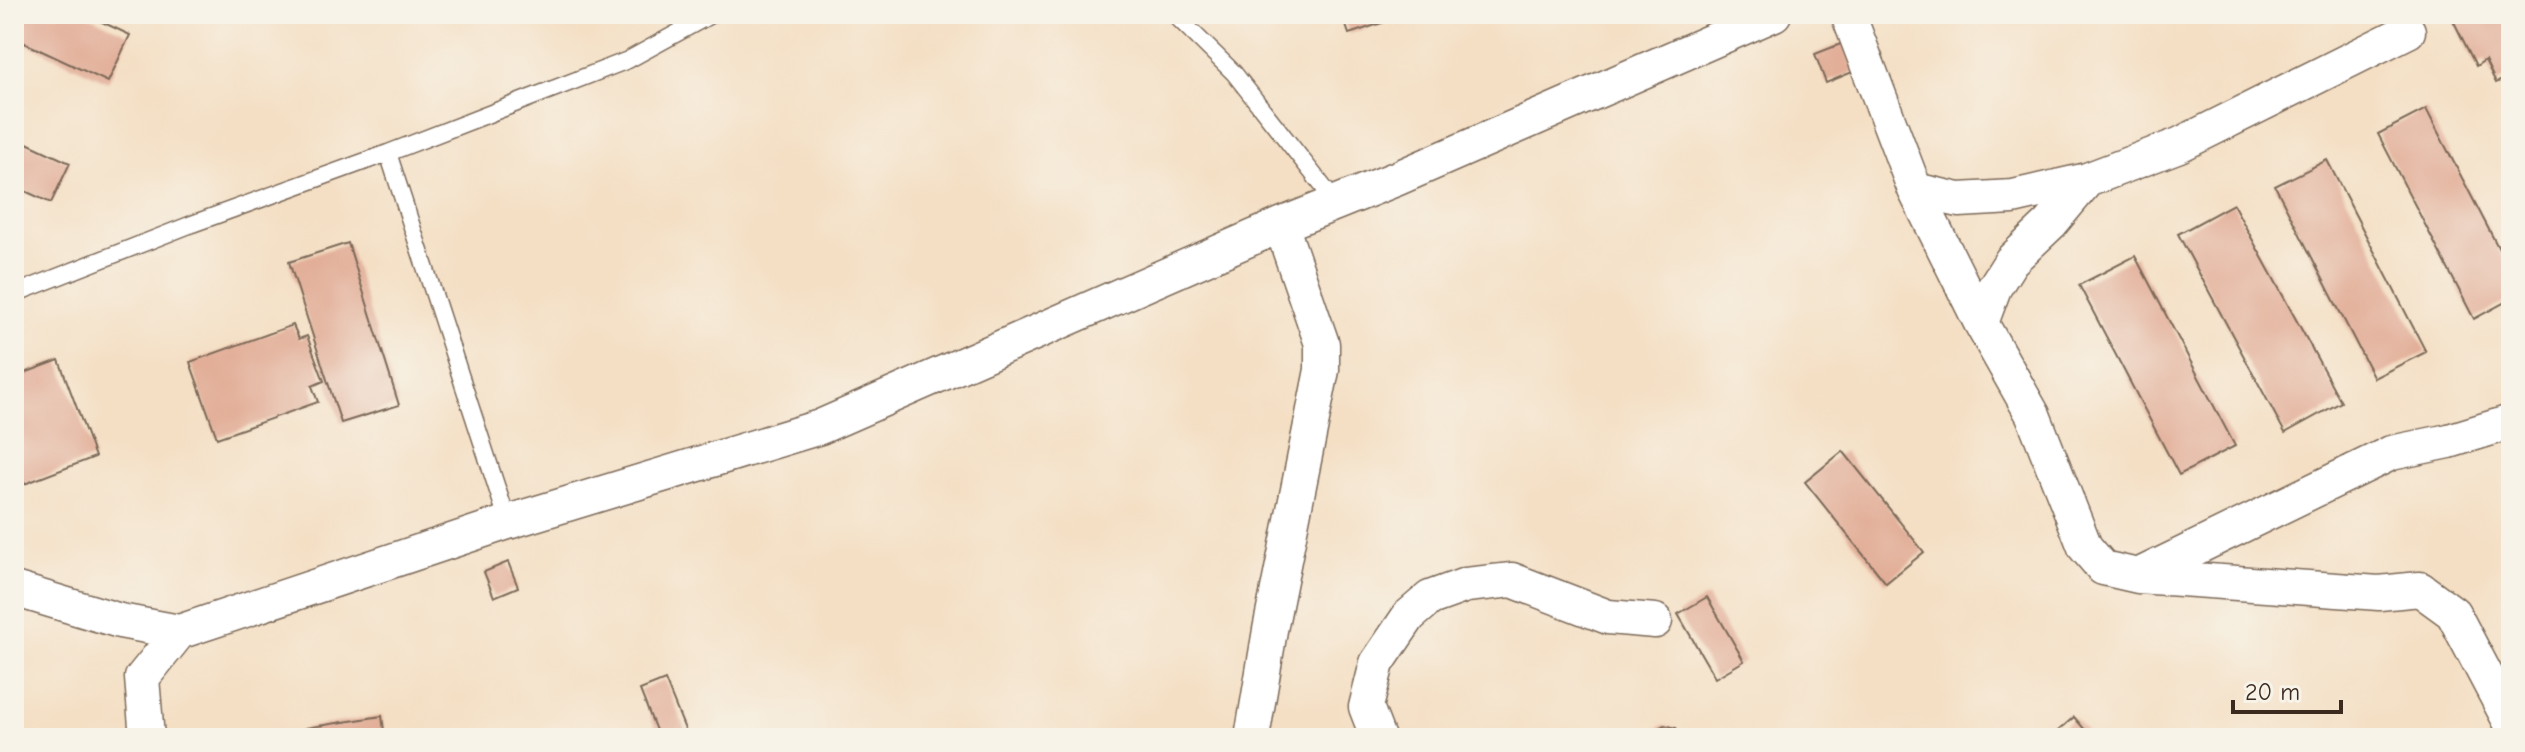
<svg xmlns="http://www.w3.org/2000/svg" width="2525" height="752" viewBox="0 0 2525 752" font-family="'Comic Neue',sans-serif">
  <style>
    .building { fill: #e2ae98 }
    .lines { fill: none; stroke-linecap: round; stroke-linejoin: round }
    .lane-casing { stroke: #7c6958; stroke-width: 19 }
    .street-casing { stroke: #7c6958; stroke-width: 37 }
    .lane { stroke: #fff; stroke-width: 16 }
    .street { stroke: #fff; stroke-width: 34 }
  </style>
  <rect width="100%" height="100%" fill="#f7f3e8"/>
  <filter id="ink" filterUnits="userSpaceOnUse"><feTurbulence type="fractalNoise" baseFrequency=".0125" numOctaves="2"/><feDisplacementMap in="SourceGraphic" scale="16" xChannelSelector="R" yChannelSelector="G"/><feConvolveMatrix kernelMatrix="1 2 1 2 8 2 1 2 1" color-interpolation-filters="sRGB"/></filter>
  <filter id="wash" filterUnits="userSpaceOnUse"><feTurbulence type="fractalNoise" baseFrequency=".006" numOctaves="4" result="noise"/><feDisplacementMap in="SourceGraphic" scale="32" xChannelSelector="R" yChannelSelector="G"/><feGaussianBlur stdDeviation="1.8" result="paint"/><feColorMatrix in="noise" values="0 0 0 0 0 0 0 0 0 0 0 0 0 0 0 0 0 1.4 0 .05"/><feComposite in="paint" operator="in"/></filter>
  <g filter="url(#wash)">
    <rect width="100%" height="100%" fill="#f4dfc4"/>
    <g id="blocks">
      <!-- building -->
      <path class="building" d="M14,14h71l45,21 -22,47 -94,-44z
        M1342,14h53l2,4 -48,16z
        M2450,14h60l1,62 -15,7 -11,-23 -9,6z
        M1843,43l12,28 -29,12 -11,-29z
        M2426,109l85,163v27l-37,20 -96,-185z
        M14,137l56,26 -19,40 -37,-17z
        M2327,160l99,192 -52,26 -99,-192z
        M2233,204l108,198 -56,31 -107,-199z
        M348,243l51,162 -58,18 -52,-161z
        M2135,256l100,190 -56,29 -100,-190z
        M293,325l6,14 8,-3 17,45 -12,5 6,16 -101,36 -27,-76z
        M59,360l36,97 -81,31v-111z
        M1843,451l81,101 -38,31 -81,-101z
        M508,562l10,25 -24,10 -10,-25z
        M1707,597l37,64 -29,17 -37,-64z
        M665,680l21,52 -17,6h-10l-19,-48z
        M382,716l3,22h-79l-1,-10z
        M2074,717l18,21h-42z
        M1664,725l12,3 8,10h-36l5,-7z"/>
    </g>
  </g>
  <g filter="url(#ink)">
    <use href="#blocks" fill-opacity="0" stroke="#7c6958" stroke-width="2"/>
    <g class="lines">
      <defs>
        <path id="lane" d="M1174,14l60,59 102,130
          M388,153l120,369
          M14,294l178,-70 196,-71 240,-93 84,-46"/>
        <path id="street" d="M1848,14l67,176 66,133 52,92 52,132 18,21 35,8 241,17 41,-4 33,24 58,110
          M1915,190l44,10 54,-3 74,-17 92,-35 229,-114
          M1981,323l13,-35 17,-27 40,-38 36,-43
          M2142,574l249,-121 58,-12 62,-19
          M14,589l106,32 59,11
          M147,738l-5,-60 37,-46 329,-110 312,-95 461,-202 117,-47 376,-164
          M1252,738l18,-108 52,-260v-26l-41,-119
          M1378,738l-12,-31 11,-44 32,-47 21,-18 36,-13 46,-5 96,37 47,4"/>
      </defs>
      <!-- lane casing -->
      <use href="#lane" class="lane-casing"/>
      <!-- street casing -->
      <use href="#street" class="street-casing"/>
      <!-- lane -->
      <use href="#lane" class="lane"/>
      <!-- street -->
      <use href="#street" class="street"/>
    </g>
  </g>
  <!-- margin -->
  <rect width="2525" height="752" fill="none" stroke="#f7f3e8" stroke-width="48"/>
  <!-- scale -->
  <path d="M2233 700v12h108v-12" fill="none" stroke="#3b2a1e" stroke-width="4"/>
  <text x="2245" y="700" font-size="24" fill="#3b2a1e" stroke="#f7f3e8" stroke-width="6" paint-order="stroke">20 m</text>
</svg>
